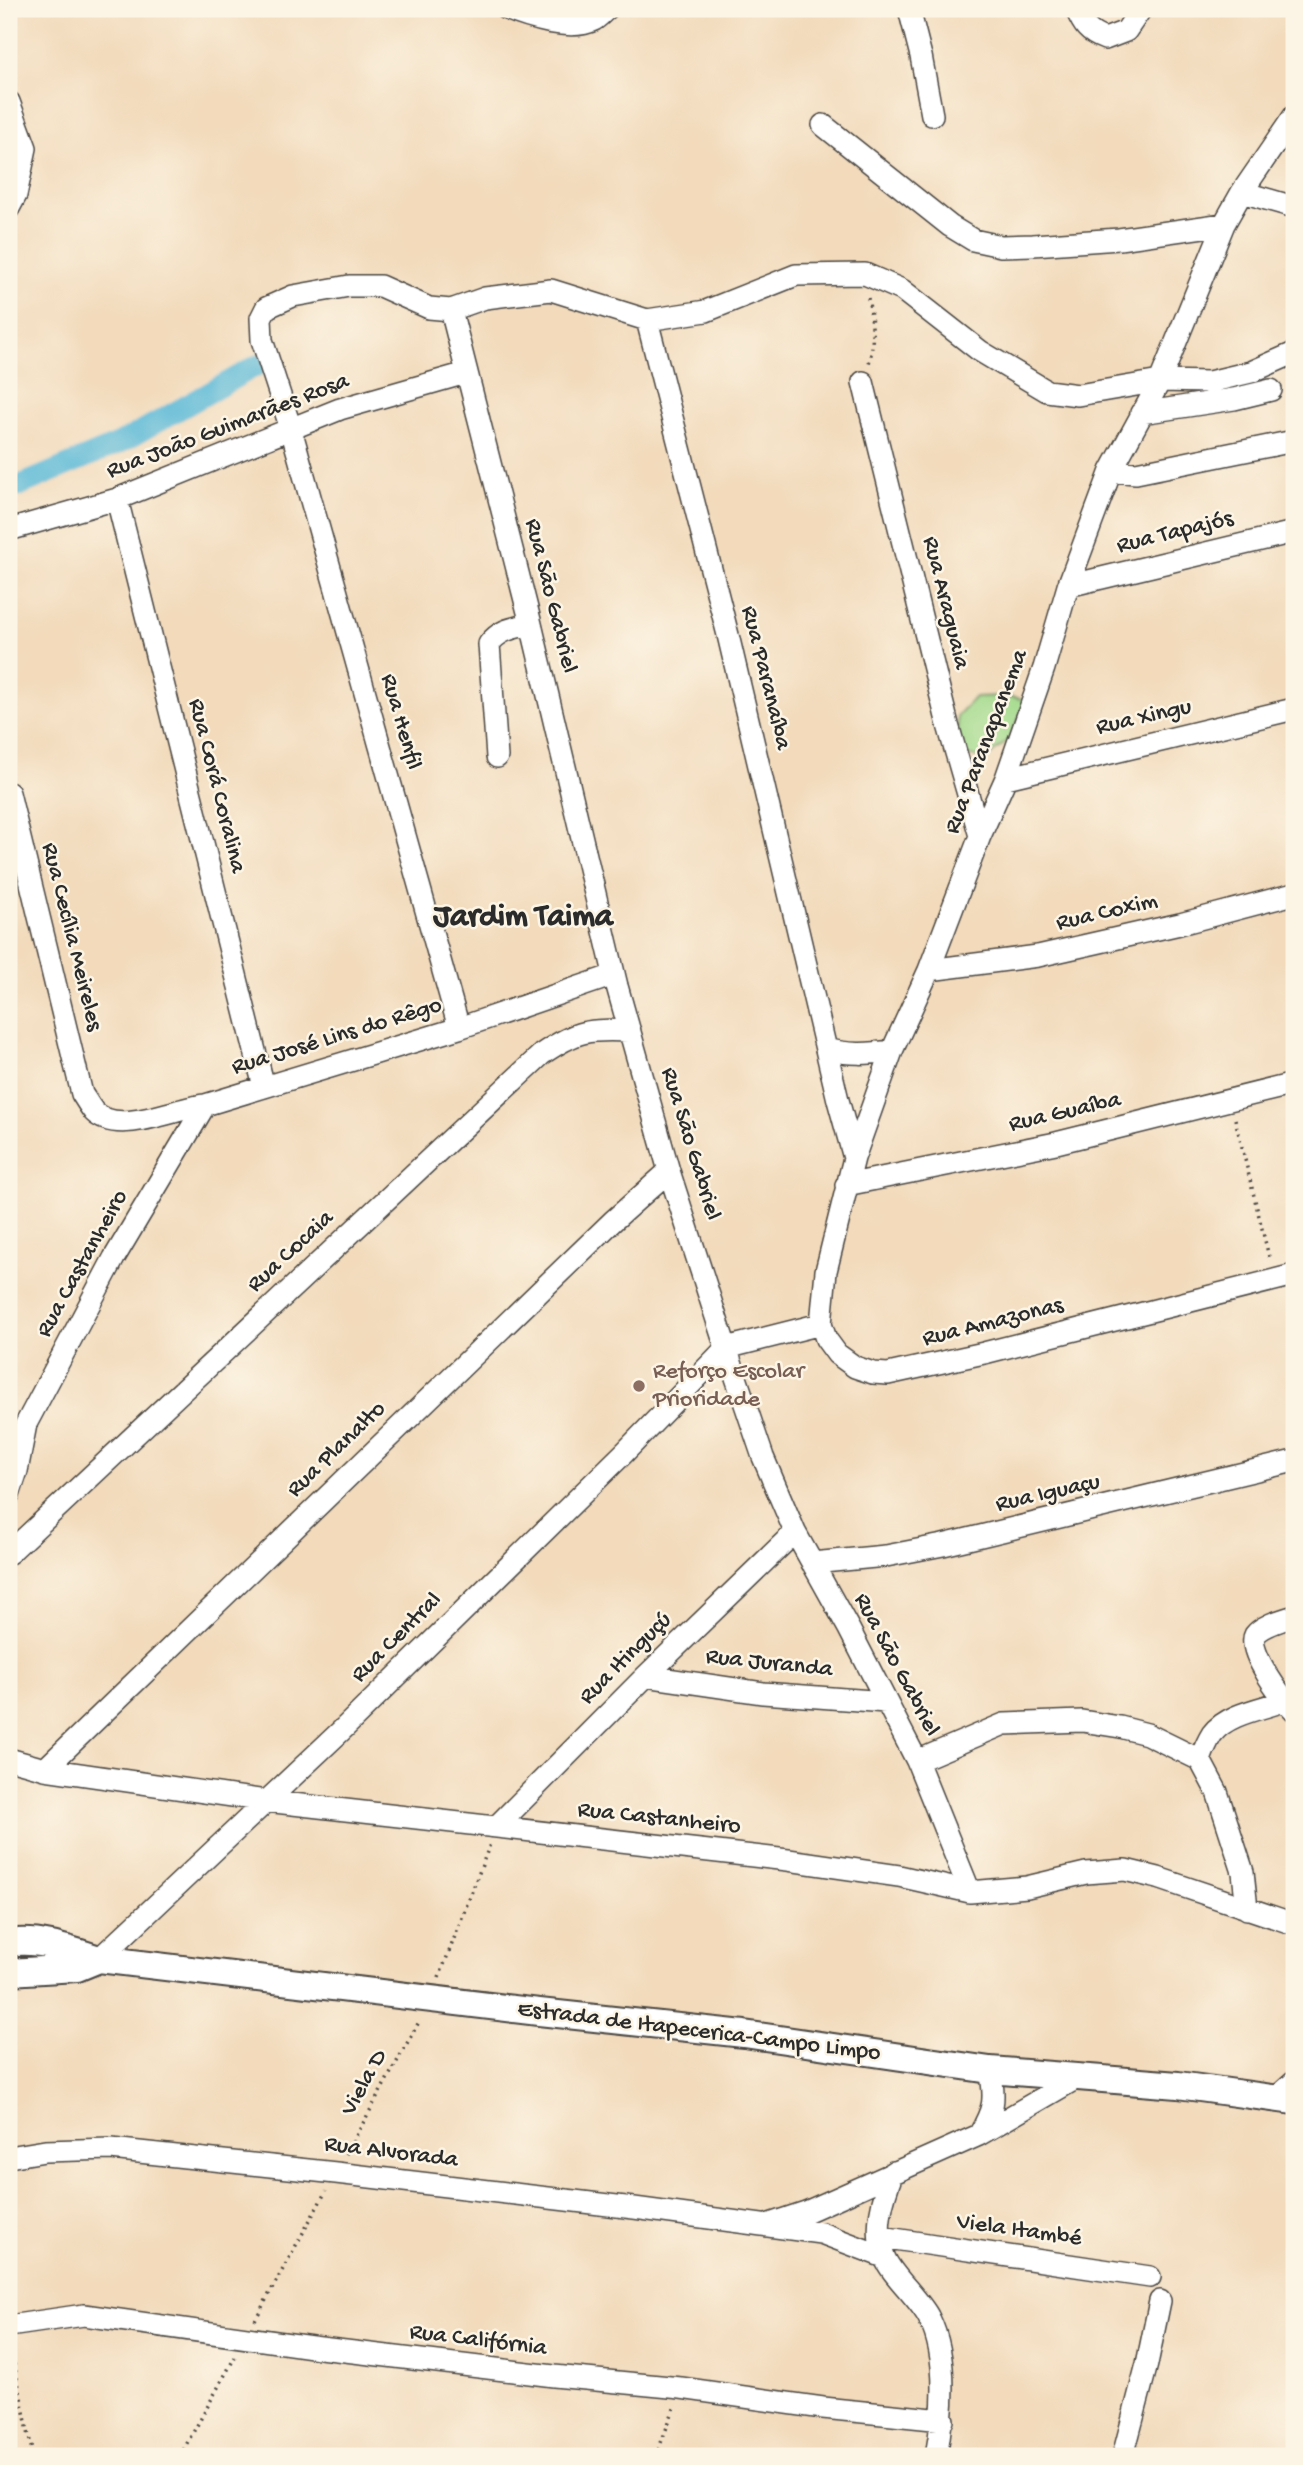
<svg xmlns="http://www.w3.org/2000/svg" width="1303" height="2465" viewBox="0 0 1303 2465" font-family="'Gochi Hand',sans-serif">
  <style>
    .green { fill: #a2da8b; stroke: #66825b; stroke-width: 2 }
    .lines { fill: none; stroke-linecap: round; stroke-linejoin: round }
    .canal { stroke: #58b8d7; stroke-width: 21 }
    .minor-casing { stroke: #494541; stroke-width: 24 }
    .major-casing { stroke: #494541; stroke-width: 30 }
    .path { stroke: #494541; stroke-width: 3.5; stroke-dasharray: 2 5; stroke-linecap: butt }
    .minor { stroke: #fff; stroke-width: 21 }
    .major { stroke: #fff; stroke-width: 26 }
    .education-dot { fill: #8d6e63; stroke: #fcf5e5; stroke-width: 2.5 }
    .labels { text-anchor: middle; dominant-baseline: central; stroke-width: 5; stroke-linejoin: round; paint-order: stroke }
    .street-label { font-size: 24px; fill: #2b2b2b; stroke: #fcf5e5 }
    .education-label { font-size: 24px; fill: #785e54; stroke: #fcf5e5; text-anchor: start }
    .district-label { font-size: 32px; font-weight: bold; fill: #2b2b2b; stroke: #fcf5e5 }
  </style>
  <rect width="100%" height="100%" fill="#fcf5e5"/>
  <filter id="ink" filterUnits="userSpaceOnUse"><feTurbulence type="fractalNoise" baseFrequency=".0143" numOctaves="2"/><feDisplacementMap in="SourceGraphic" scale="14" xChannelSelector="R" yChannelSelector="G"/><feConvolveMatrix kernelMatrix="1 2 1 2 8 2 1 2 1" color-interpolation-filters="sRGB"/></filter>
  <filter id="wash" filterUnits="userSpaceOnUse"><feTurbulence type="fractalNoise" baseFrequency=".00686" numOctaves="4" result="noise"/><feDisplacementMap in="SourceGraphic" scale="28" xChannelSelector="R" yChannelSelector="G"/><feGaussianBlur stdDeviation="1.57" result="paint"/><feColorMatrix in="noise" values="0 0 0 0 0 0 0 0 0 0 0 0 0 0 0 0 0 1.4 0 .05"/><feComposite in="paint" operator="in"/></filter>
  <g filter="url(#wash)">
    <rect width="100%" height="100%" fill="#f2dabb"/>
    <!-- green -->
    <path class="green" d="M1005,696l22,4 -18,40 -24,19 -25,-5 -3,-38 18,-19z"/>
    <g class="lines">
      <!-- canal -->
      <path class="canal" d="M9,490l111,-47 138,-78"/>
    </g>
  </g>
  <g filter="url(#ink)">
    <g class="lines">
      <defs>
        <path id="minor" d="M506,9c22,9 65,23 88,11 5,-3 9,-8 13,-11
          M909,9l12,47 11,59
          M1076,9c7,16 12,24 29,30l21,-8 15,-22
          M9,102l17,46 -10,47 -7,13
          M1294,116l-52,76 -18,32 -64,157 -49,90 -43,115 -24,82 -38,110 -26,58 -51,134 -37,81 -38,107 -28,113 -5,53 5,15 11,15 18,13 18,6 15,1 96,-21 310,-78
          M823,125l127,101 23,14 28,6 32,-1 86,-6 105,-15
          M1242,192l52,15
          M451,310l80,314 86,362 52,185 57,177 37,109 32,75 54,97 68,132 53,131
          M647,320l81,315 110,465 16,58
          M863,382l85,343 32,111
          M1141,413l93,-14 37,-9
          M1111,471l25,2 158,-32
          M117,499l147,588
          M9,530l108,-31 223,-90 126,-36
          M1068,586l226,-54
          M497,757l-8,-113c11,-15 25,-16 42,-20
          M1006,778l288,-69
          M9,793l73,301c4,6 8,13 12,18 24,24 81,-4 111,-7l254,-77 155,-53
          M929,970l109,-14 142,-32 114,-30
          M459,1028l-168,-599 -29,-89 -1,-22 5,-10 27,-12 56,-10h31l49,22 22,2 34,-12 66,-8 96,30 59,-9 90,-36 69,-1 37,16 78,61 67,40 31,4 82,-14 49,1 42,-10 43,-19
          M826,1049c23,6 42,5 66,2
          M846,1185l210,-42 238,-59
          M9,1495l8,-24 9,-47 88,-166 91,-153
          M9,1553l533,-499c35,-24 46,-25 88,-23
          M812,1563l74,-7 57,-11 351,-84
          M1294,1616c-11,4 -32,9 -39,19 -9,16 28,64 39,75
          M646,1676l117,17 123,9
          M9,1759l36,10 221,32 522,59 111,16 71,16 57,-5 59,-14 39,-3 33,8 136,46
          M1200,1760c3,-8 7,-18 12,-26 15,-20 49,-25 72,-33
          M917,1761l87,-37 78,-3 38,6 27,7 53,26 17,32 26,80 4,37
          M45,1769l569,-549 55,-49
          M496,1827l150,-151 149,-144
          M99,1959l242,-228 283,-278 102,-105 95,-24
          M1276,2098l18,-16
          M979,2135c15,-26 17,-35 11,-65
          M9,2157l36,-6 66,-2 225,24 298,35 187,25 63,24
          M893,2172c-10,25 -20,57 -9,84 6,18 35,42 45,62 20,40 15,95 7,138
          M770,2224l36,-12 173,-77 98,-57
          M881,2237l269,40
          M9,2326l75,-11 228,32 242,29 127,12 142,20 120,12
          M1123,2456l24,-92 13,-63"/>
        <path id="major" d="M9,1943c29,-5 62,7 90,16l440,53 205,22 246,36 188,15 116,16
          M9,1972l68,-4 22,-9"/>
      </defs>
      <!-- minor casing -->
      <use href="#minor" class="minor-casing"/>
      <!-- major casing -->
      <use href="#major" class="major-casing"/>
      <!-- path -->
      <path class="path" d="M868,298c4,20 7,44 1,65
        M1235,1119l35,142
        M439,1978l51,-134
        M346,2154l74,-134
        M255,2320l71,-129
        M10,2343l23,113
        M180,2456l55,-99
        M656,2456l19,-50"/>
      <!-- minor -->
      <use href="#minor" class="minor"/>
      <!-- major -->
      <use href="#major" class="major"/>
    </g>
  </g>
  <!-- markers -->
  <circle class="education-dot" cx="639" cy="1386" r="7"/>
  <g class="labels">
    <!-- street labels -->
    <g class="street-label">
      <text transform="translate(228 427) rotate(-21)">Rua João Guimarães Rosa</text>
      <text transform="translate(1175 533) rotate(-14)">Rua Tapajós</text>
      <text transform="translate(550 596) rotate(76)">Rua São Gabriel</text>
      <text transform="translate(945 603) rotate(76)">Rua Araguaia</text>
      <text transform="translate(765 678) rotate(76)">Rua Paranaíba</text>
      <text transform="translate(1144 718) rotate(-13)">Rua Xingu</text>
      <text transform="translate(400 722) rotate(74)">Rua Henfil</text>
      <text transform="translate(987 742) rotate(-69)">Rua Paranapanema</text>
      <text transform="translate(216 786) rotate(76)">Rua Corá Coralina</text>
      <text transform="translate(1107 913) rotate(-13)">Rua Coxim</text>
      <text transform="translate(71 937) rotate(76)">Rua Cecília Meireles</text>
      <text transform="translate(337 1037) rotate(-17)">Rua José Lins do Rêgo</text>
      <text transform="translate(1065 1113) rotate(-13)">Rua Guaíba</text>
      <text transform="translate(690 1144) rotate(73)">Rua São Gabriel</text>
      <text transform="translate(291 1252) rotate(-43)">Rua Cocaia</text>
      <text transform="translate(83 1264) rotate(-61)">Rua Castanheiro</text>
      <text transform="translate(993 1323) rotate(-14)">Rua Amazonas</text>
      <text transform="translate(337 1450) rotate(-44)">Rua Planalto</text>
      <text transform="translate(1048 1494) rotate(-13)">Rua Iguaçu</text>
      <text transform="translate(397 1638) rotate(-45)">Rua Central</text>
      <text transform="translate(626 1659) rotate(-45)">Rua Itinguçú</text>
      <text transform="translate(769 1664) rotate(6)">Rua Juranda</text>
      <text transform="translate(896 1665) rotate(62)">Rua São Gabriel</text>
      <text transform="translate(659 1819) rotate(6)">Rua Castanheiro</text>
      <text transform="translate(699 2032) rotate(7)">Estrada de Itapecerica-Campo Limpo</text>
      <text transform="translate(365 2083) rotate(-61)">Viela D</text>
      <text transform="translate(391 2153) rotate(7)">Rua Alvorada</text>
      <text transform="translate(1019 2231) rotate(8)">Viela Itambé</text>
      <text transform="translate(478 2341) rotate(7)">Rua Califórnia</text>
    </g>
    <!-- education labels -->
    <g class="education-label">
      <text x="653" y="1372">Reforço Escolar<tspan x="653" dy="28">Prioridade</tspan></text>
    </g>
    <!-- district labels -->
    <g class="district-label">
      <text x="523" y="918">Jardim Taima</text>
    </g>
  </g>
  <!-- margin -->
  <rect width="1303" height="2465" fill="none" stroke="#fcf5e5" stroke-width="35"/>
</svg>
